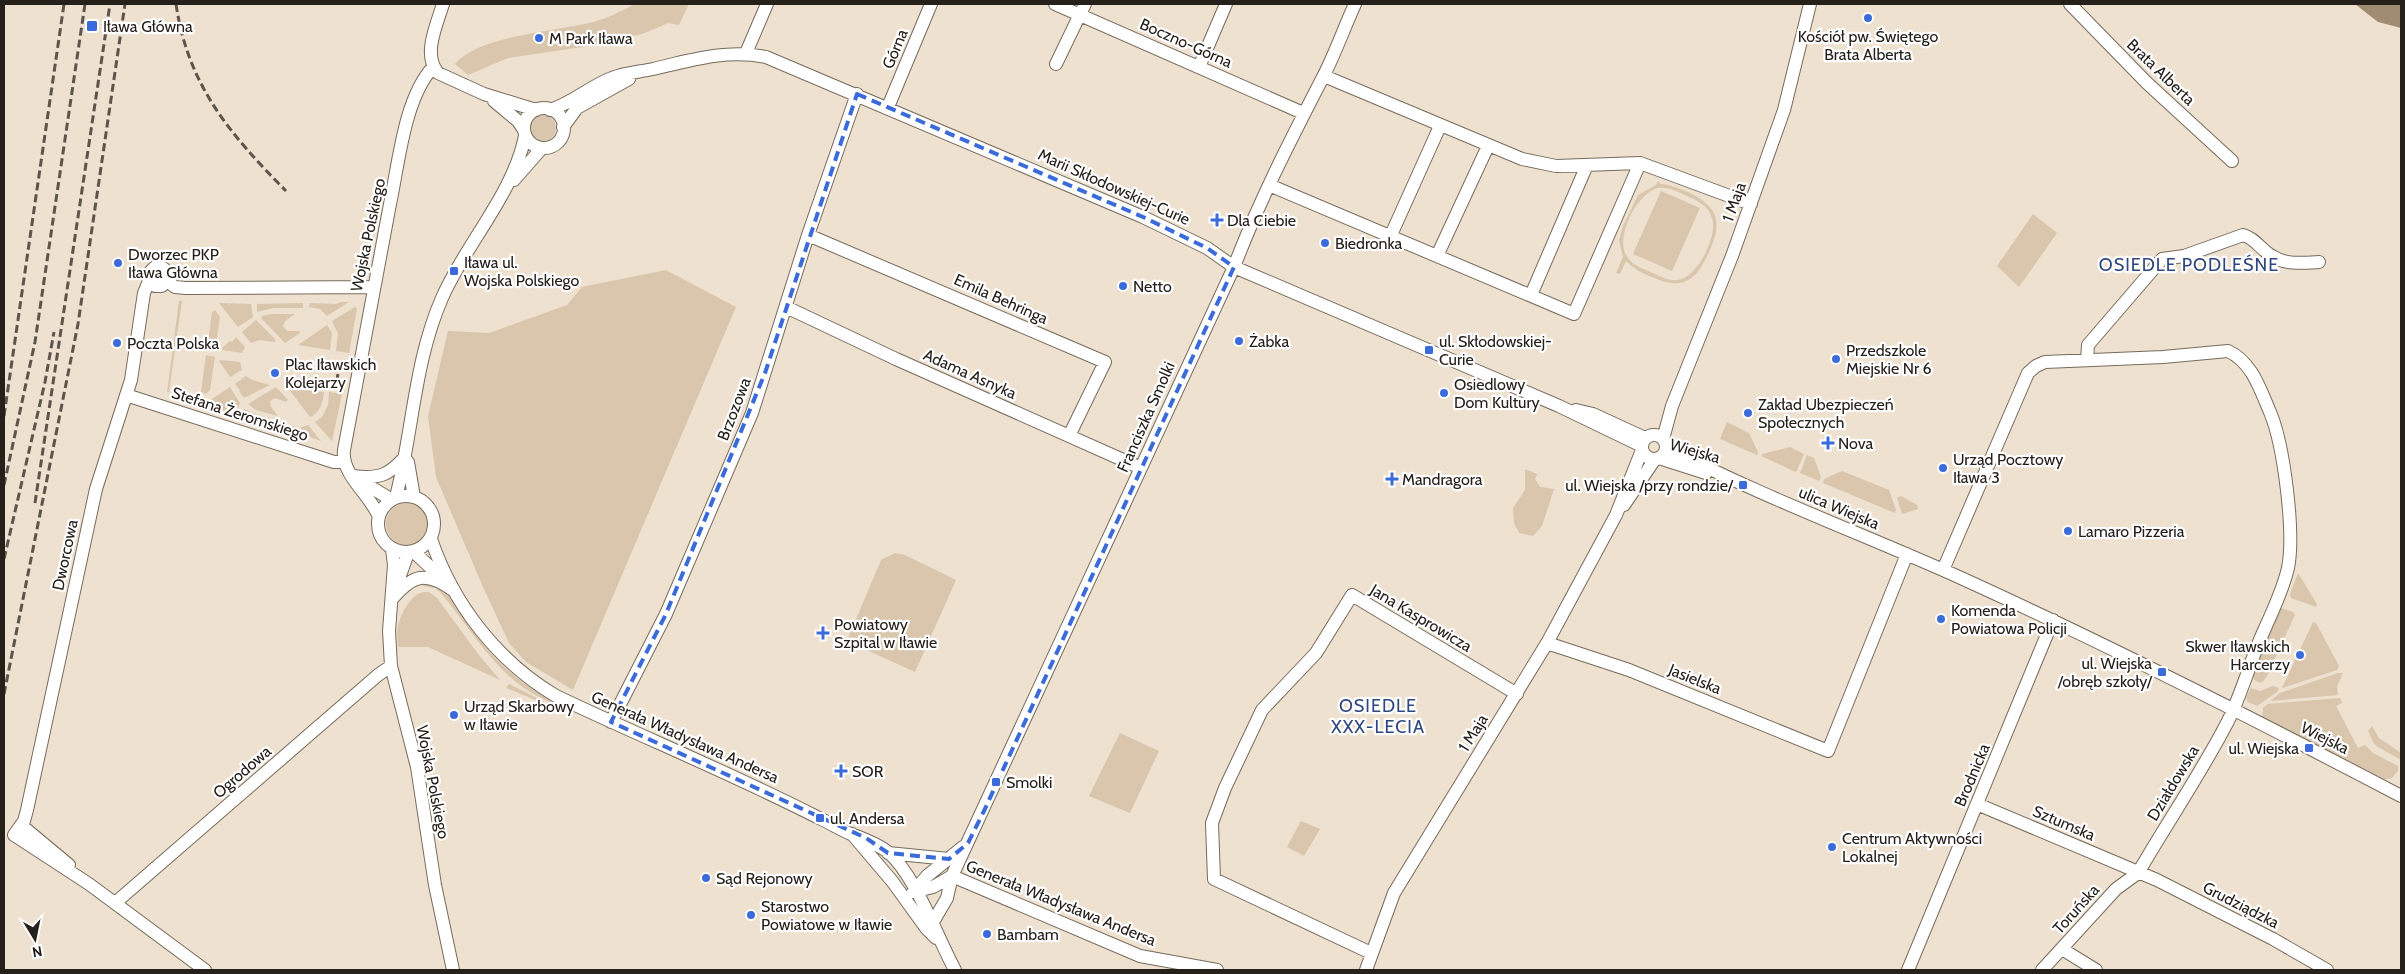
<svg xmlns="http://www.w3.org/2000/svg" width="2405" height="974" viewBox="0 0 2405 974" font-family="Cabin,sans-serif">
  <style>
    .green { fill: #d9c6ad; fill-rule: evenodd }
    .water { fill: #9f8c73 }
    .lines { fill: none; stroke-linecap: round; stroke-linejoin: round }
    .minor-casing { stroke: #766b5c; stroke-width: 14 }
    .minor { stroke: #fff; stroke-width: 12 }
    .rail { stroke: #5d554c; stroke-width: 3; stroke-dasharray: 8 4; stroke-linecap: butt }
    .marked { fill: none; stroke: #3b6ada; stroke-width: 4; stroke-dasharray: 10 6; stroke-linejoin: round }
    .poi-dot { fill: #3b6ada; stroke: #fff; stroke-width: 2 }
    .labels { text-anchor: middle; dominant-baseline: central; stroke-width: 4.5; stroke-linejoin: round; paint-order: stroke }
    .poi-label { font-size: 16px; fill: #25201a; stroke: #fff; text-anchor: start }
    .street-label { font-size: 16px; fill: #25201a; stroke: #fff }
    .neighbourhood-label { font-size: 18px; letter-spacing: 1px; fill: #2e4780; stroke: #fff }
  </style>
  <rect width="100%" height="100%" fill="#eee1d0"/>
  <!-- green -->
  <path class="green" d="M635,4h54l-10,21 -11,-2 -23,10 -42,11 -95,14 -40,17 -13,-11c26,-30 103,-32 142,-43 13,-4 26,-11 38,-17z
    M530 128a13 13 0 1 1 26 0a13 13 0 1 1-26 0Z
    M1658,181l3,3c11,1 19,5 29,9 30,15 32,31 19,59 -13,29 -26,39 -57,25 -10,-4 -18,-8 -26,-16l-6,13 -4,-1 7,-16 -4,-17 4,-14 15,-31 18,-10zM1658,188c11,-1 20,4 29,8 11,5 22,10 25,22 6,18 -14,59 -34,62 -9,1 -17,-3 -25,-7 -11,-5 -23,-8 -28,-20 -8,-19 12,-60 33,-65z
    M1661,191l39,17 -28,63 -39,-17z
    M2033,214l24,19 -38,54 -22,-21z
    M666,270l70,37 -163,383 -47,-28 -17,-19 -26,-56 -47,-110 -8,-61 20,-85 41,2 78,-28 15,-18z
    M179,301h3l-13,91h-2z
    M341,302h8l-22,14 -7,-7 -11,-2 1,-4 26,1z
    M219,303l32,1 2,13 -15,10z
    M303,303v5h-30l-16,4v-8z
    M355,307l2,2 -8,44 -13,-2 2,-17 -6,-13z
    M215,310l5,7 -5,34 -8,-1 5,-38z
    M271,314h24l-10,7 -2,5 4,5h12l1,2 -15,10 -24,-25 1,-2z
    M256,320l19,19v3l-16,-2 -8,3 -9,-11z
    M327,325l5,8 -2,17 -32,-5z
    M236,337l9,10 -3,6 -20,-3v-2l8,-7 2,1z
    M206,355l9,2 -5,33 -4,4 -5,-2z
    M221,360l19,2 2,8 -12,7 -11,-16z
    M246,376l6,4 18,5 -26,13 -5,-7 1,-1 -5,-6z
    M289,386l6,3 29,3c-1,10 -4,21 -14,25l-22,-29z
    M230,387l10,16 -4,11 -24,-7 -3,-6z
    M276,387l12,13 -2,2 -11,-4 -5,3 1,6 7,9 -22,-6 -8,-6z
    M329,392l13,2 -10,47 -17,-19 7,-5 6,-12z
    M244,409l41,16v4l-43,-13z
    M1727,422l22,11 9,19 -1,3 -37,-16z
    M308,425l1,1 12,15 -31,-11 2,-4 7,2z
    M1790,447l14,7 -8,18 -35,-16 2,-2z
    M1807,455l7,3 7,19 -2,4 -19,-8z
    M1525,469l12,5 -2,5 5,8 14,2 -12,37 -9,10 -14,-3 -5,-10 -1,-15 12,-18z
    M1842,471l47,19 7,20 -1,3 -72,-30 1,-4z
    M1901,496l16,9 1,4 -16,5 -5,-16z
    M386 524a21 21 0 1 1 42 0a21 21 0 1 1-42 0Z
    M895,553l10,2 51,25 -41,92 -66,-30 -1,-4 33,-78z
    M2298,573l19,31 -1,3 -25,-9 -1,-4z
    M423,582c27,0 41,37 55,55 9,13 20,24 31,34 18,16 38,28 59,38 -7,-1 -14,-5 -21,-8 -50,-22 -73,-69 -107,-109l-5,-4 -12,-2z
    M424,592h5l8,6 41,56 22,26 -72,-33h-30c0,-7 -2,-15 0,-21 3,-13 13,-32 26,-34z
    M2281,608l12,4 2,3 -29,63 -5,5 -7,-3 -2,-4 25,-64z
    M2313,622l3,1 23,43 -2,4 -55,18z
    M2338,673h5l-6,13 1,9 -68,6 10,-8z
    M509,684l56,28 -59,-24z
    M2273,686l6,2 -2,4 -20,14 -9,-4 -2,-4 5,-10 9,3z
    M2340,698l2,5 -6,3 22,42 7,-3 8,8 25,13v5l-6,7 -10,2 -120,-62 1,-10 5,-4z
    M2372,726l7,12 22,15v7l-23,-13 -4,-3 -6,-13z
    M1120,733l39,18 -29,62 -41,-17z
    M1301,821l19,8 -16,27 -17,-9z"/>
  <!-- water -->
  <path class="water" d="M2355,4h46v24l-23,-6z"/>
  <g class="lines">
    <defs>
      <path id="minor" d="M443,4c-6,20 -21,51 -5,69l46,21 52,16
        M1055,4l248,109
        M2070,4l77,79 85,78
        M746,53l21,-49
        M1056,64l29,-60
        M1199,67l27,-63
        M1324,76l198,83 34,7 84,-3 111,41
        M494,101l24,20 6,9
        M888,107l43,-103
        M524 128a20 20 0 1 1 40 0a20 20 0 1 1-40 0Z
        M550,110c23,-7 40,-24 62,-32 12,-5 27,-6 41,-9 38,-9 74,-20 113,-12l377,160 64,31 27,19 325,139 83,40
        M563,127l14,-19 52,-29
        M514,180l28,-32
        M1269,185l305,129 66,-151
        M808,235l297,127 -36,74
        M1391,235l49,-109
        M1437,256l51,-110
        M149,281l6,5h7l6,-8c0,-8 -5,-12 -13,-11l-7,7 1,7 -5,12 -13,87 -35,109 -69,321 -3,11 -10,14 75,49 116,86
        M167,281l8,6 11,1 187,-1
        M1531,295l56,-130
        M786,307l110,52 245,109
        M2087,360l1,-15 74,-86 22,-3 59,-21c12,3 18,15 29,21 13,9 32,7 47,6
        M126,395l208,67h9
        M1576,410l17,4 52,24
        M1642 447a12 12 0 1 1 24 0a12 12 0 1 1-24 0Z
        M1663,439l9,-33 60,-150 52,-146 26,-106
        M1666,447c96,50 197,87 295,131 150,68 295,142 440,218
        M1659,458l47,15
        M408,462l6,35
        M353,476c26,3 35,0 52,-19
        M359,480l33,20
        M378 524a28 28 0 1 1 56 0a28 28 0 1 1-56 0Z
        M396,497c17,-66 18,-135 46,-199 24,-55 71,-103 83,-162
        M1624,505l31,-46
        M379,517c-9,-23 -38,-42 -35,-67 15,-82 30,-164 46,-246 9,-42 14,-105 43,-137
        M431,539c22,65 66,122 125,157 86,41 175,77 261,121 11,5 22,12 34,17 13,5 25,9 37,18 28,24 49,85 67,118
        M392,549l2,16 -5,66 2,35 26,101 18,118 18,85
        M414,552l31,29
        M1943,570l85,-197 8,-7 9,-4 118,-5 65,-6c24,11 32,38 42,61 14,33 25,121 18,156 -6,26 -19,50 -29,74 -11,27 -19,56 -32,81 -27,52 -60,100 -89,150l-22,16 -74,81
        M396,587l12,-34
        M392,599c21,-25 34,-28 61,-9
        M1547,643l82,27 199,81 79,-197
        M611,722l55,-108 86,-201 56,-178 49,-141
        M1977,804l180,76 116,59 54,31
        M21,825l48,40
        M852,834l40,47 34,47 10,10
        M888,853l61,6
        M952,876l188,80 77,14
        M915,890l12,-14 36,-29
        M913,892l20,-5 19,-11
        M115,903l263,-228 13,-9
        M933,922l14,-24 5,-22 282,-609c25,-66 57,-128 89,-190 12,-23 21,-49 32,-73
        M2062,949l34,21
        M1371,953l-157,-74 -2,-56 13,-35 37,-78 54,-57 36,-58 165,99
        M1366,970l28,-77 153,-250 69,-128 26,-65
        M1908,970l145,-350"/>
    </defs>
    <!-- minor casing -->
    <use href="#minor" class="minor-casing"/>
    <!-- minor -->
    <use href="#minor" class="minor"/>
    <!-- rail -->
    <path class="rail" d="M176,4c12,82 54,130 110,187
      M337,382l2,-20
      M4,416l60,-412
      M4,485l31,-143 50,-338
      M35,503l75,-499
      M4,559l41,-177 9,-50
      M4,694l74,-370 47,-320"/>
  </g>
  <!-- marked area -->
  <path class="marked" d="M857,94l286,123 64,31 27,19 -250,544 -16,32 -19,16 -61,-6 -22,-15 -255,-116 55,-108 99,-241z"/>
  <!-- markers -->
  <g class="poi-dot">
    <circle cx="1868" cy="18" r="5"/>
    <rect x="86" y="20" width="12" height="12" rx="2.5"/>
    <circle cx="539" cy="38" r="5"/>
    <path d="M1214.5 212.5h5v5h5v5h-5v5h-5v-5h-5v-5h5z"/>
    <circle cx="1325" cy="243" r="5"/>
    <circle cx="118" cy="263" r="5"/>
    <rect x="449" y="266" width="10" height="10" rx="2.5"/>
    <circle cx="1123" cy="286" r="5"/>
    <circle cx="1239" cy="341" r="5"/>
    <circle cx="117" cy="343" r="5"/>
    <rect x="1424" y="345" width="10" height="10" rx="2.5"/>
    <circle cx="1836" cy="359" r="5"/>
    <circle cx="275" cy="373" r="5"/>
    <circle cx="1444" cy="393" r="5"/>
    <circle cx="1748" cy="413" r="5"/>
    <path d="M1825.5 435.5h5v5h5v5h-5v5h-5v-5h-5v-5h5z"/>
    <circle cx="1943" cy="468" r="5"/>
    <path d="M1389.5 471.5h5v5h5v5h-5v5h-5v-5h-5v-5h5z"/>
    <rect x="1738" y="480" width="10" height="10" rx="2.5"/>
    <circle cx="2068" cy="531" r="5"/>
    <circle cx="1941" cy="619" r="5"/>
    <path d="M820.5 625.5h5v5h5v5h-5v5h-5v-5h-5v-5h5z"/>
    <circle cx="2300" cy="655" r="5"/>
    <rect x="2157" y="667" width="10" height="10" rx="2.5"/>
    <circle cx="454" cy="715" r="5"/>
    <rect x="2304" y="743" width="10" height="10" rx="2.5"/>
    <path d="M838.5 763.5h5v5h5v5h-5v5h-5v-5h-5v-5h5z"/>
    <rect x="991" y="777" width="10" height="10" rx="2.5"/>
    <rect x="815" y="813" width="10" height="10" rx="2.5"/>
    <circle cx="1832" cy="847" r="5"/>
    <circle cx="706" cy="878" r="5"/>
    <circle cx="751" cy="915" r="5"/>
    <circle cx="987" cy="934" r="5"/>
  </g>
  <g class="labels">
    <!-- poi labels -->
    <g class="poi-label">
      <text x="103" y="26">Iława Główna</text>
      <text x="1868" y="36" text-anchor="middle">Kościół pw. Świętego<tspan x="1868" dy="18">Brata Alberta</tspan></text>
      <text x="549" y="38">M Park Iława</text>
      <text x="1227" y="220">Dla Ciebie</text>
      <text x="1335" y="243">Biedronka</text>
      <text x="128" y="254">Dworzec PKP<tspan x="128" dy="18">Iława Główna</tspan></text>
      <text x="464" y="262">Iława ul.<tspan x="464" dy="18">Wojska Polskiego</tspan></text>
      <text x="1133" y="286">Netto</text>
      <text x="1249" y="341">Żabka</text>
      <text x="1439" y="341">ul. Skłodowskiej-<tspan x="1439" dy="18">Curie</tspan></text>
      <text x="127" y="343">Poczta Polska</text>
      <text x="1846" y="350">Przedszkole<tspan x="1846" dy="18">Miejskie Nr 6</tspan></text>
      <text x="285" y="364">Plac Iławskich<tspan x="285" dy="18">Kolejarzy</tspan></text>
      <text x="1454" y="384">Osiedlowy<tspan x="1454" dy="18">Dom Kultury</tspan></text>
      <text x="1758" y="404">Zakład Ubezpieczeń<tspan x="1758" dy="18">Społecznych</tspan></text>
      <text x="1838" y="443">Nova</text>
      <text x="1953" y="459">Urząd Pocztowy<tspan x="1953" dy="18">Iława 3</tspan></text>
      <text x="1402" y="479">Mandragora</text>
      <text x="1733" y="485" text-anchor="end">ul. Wiejska /przy rondzie/</text>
      <text x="2078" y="531">Lamaro Pizzeria</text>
      <text x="1951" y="610">Komenda<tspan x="1951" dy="18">Powiatowa Policji</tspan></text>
      <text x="834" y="624">Powiatowy<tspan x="834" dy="18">Szpital w Iławie</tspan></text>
      <text x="2290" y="646" text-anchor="end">Skwer Iławskich<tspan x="2290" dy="18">Harcerzy</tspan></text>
      <text x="2152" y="663" text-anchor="end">ul. Wiejska<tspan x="2152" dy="18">/obręb szkoły/</tspan></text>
      <text x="464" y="706">Urząd Skarbowy<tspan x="464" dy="18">w Iławie</tspan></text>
      <text x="2299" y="748" text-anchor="end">ul. Wiejska</text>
      <text x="852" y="771">SOR</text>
      <text x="1006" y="782">Smolki</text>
      <text x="830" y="818">ul. Andersa</text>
      <text x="1842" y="838">Centrum Aktywności<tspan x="1842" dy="18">Lokalnej</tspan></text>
      <text x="716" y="878">Sąd Rejonowy</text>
      <text x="761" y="906">Starostwo<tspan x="761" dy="18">Powiatowe w Iławie</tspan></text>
      <text x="997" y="934">Bambam</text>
    </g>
    <!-- street labels -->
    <g class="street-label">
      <text transform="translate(1186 43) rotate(24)">Boczno-Górna</text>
      <text transform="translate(895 49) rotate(-67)">Górna</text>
      <text transform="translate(2161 72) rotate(44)">Brata Alberta</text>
      <text transform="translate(1114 187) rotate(24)">Marii Skłodowskiej-Curie</text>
      <text transform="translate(1734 202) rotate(-70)">1 Maja</text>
      <text transform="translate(368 235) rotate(-78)">Wojska Polskiego</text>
      <text transform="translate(1001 299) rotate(24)">Emila Behringa</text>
      <text transform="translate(970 374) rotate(24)">Adama Asnyka</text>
      <text transform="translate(734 409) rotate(-69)">Brzozowa</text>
      <text transform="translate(240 414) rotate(18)">Stefana Żeromskiego</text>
      <text transform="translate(1146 417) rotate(-66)">Franciszka Smolki</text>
      <text transform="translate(1695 451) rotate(16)">Wiejska</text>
      <text transform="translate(1839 508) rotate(23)">ulica Wiejska</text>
      <text transform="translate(65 555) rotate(-78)">Dworcowa</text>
      <text transform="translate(1421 618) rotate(31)">Jana Kasprowicza</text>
      <text transform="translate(1695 679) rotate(22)">Jasielska</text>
      <text transform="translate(1473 733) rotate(-58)">1 Maja</text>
      <text transform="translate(685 737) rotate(24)">Generała Władysława Andersa</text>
      <text transform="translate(2325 738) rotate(27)">Wiejska</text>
      <text transform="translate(242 772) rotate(-41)">Ogrodowa</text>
      <text transform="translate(1972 775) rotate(-67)">Brodnicka</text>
      <text transform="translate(433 782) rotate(79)">Wojska Polskiego</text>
      <text transform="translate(2173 783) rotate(-59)">Działdowska</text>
      <text transform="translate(2064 823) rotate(23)">Sztumska</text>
      <text transform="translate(1061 903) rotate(22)">Generała Władysława Andersa</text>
      <text transform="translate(2241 905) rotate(27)">Grudziądzka</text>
      <text transform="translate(2076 909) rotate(-48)">Toruńska</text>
    </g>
    <!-- neighbourhood labels -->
    <g class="neighbourhood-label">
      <text x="2189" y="265">OSIEDLE PODLEŚNE</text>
      <text x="1378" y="706">OSIEDLE<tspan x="1378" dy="21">XXX-LECIA</tspan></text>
    </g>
  </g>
  <!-- border -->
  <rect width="2405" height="974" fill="none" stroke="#25201a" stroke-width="10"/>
  <!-- north arrow -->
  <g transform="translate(35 939) rotate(170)" stroke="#ffffff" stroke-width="4" paint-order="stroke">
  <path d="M0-4L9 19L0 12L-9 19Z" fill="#25201a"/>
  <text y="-8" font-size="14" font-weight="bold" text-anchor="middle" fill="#25201a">N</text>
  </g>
</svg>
